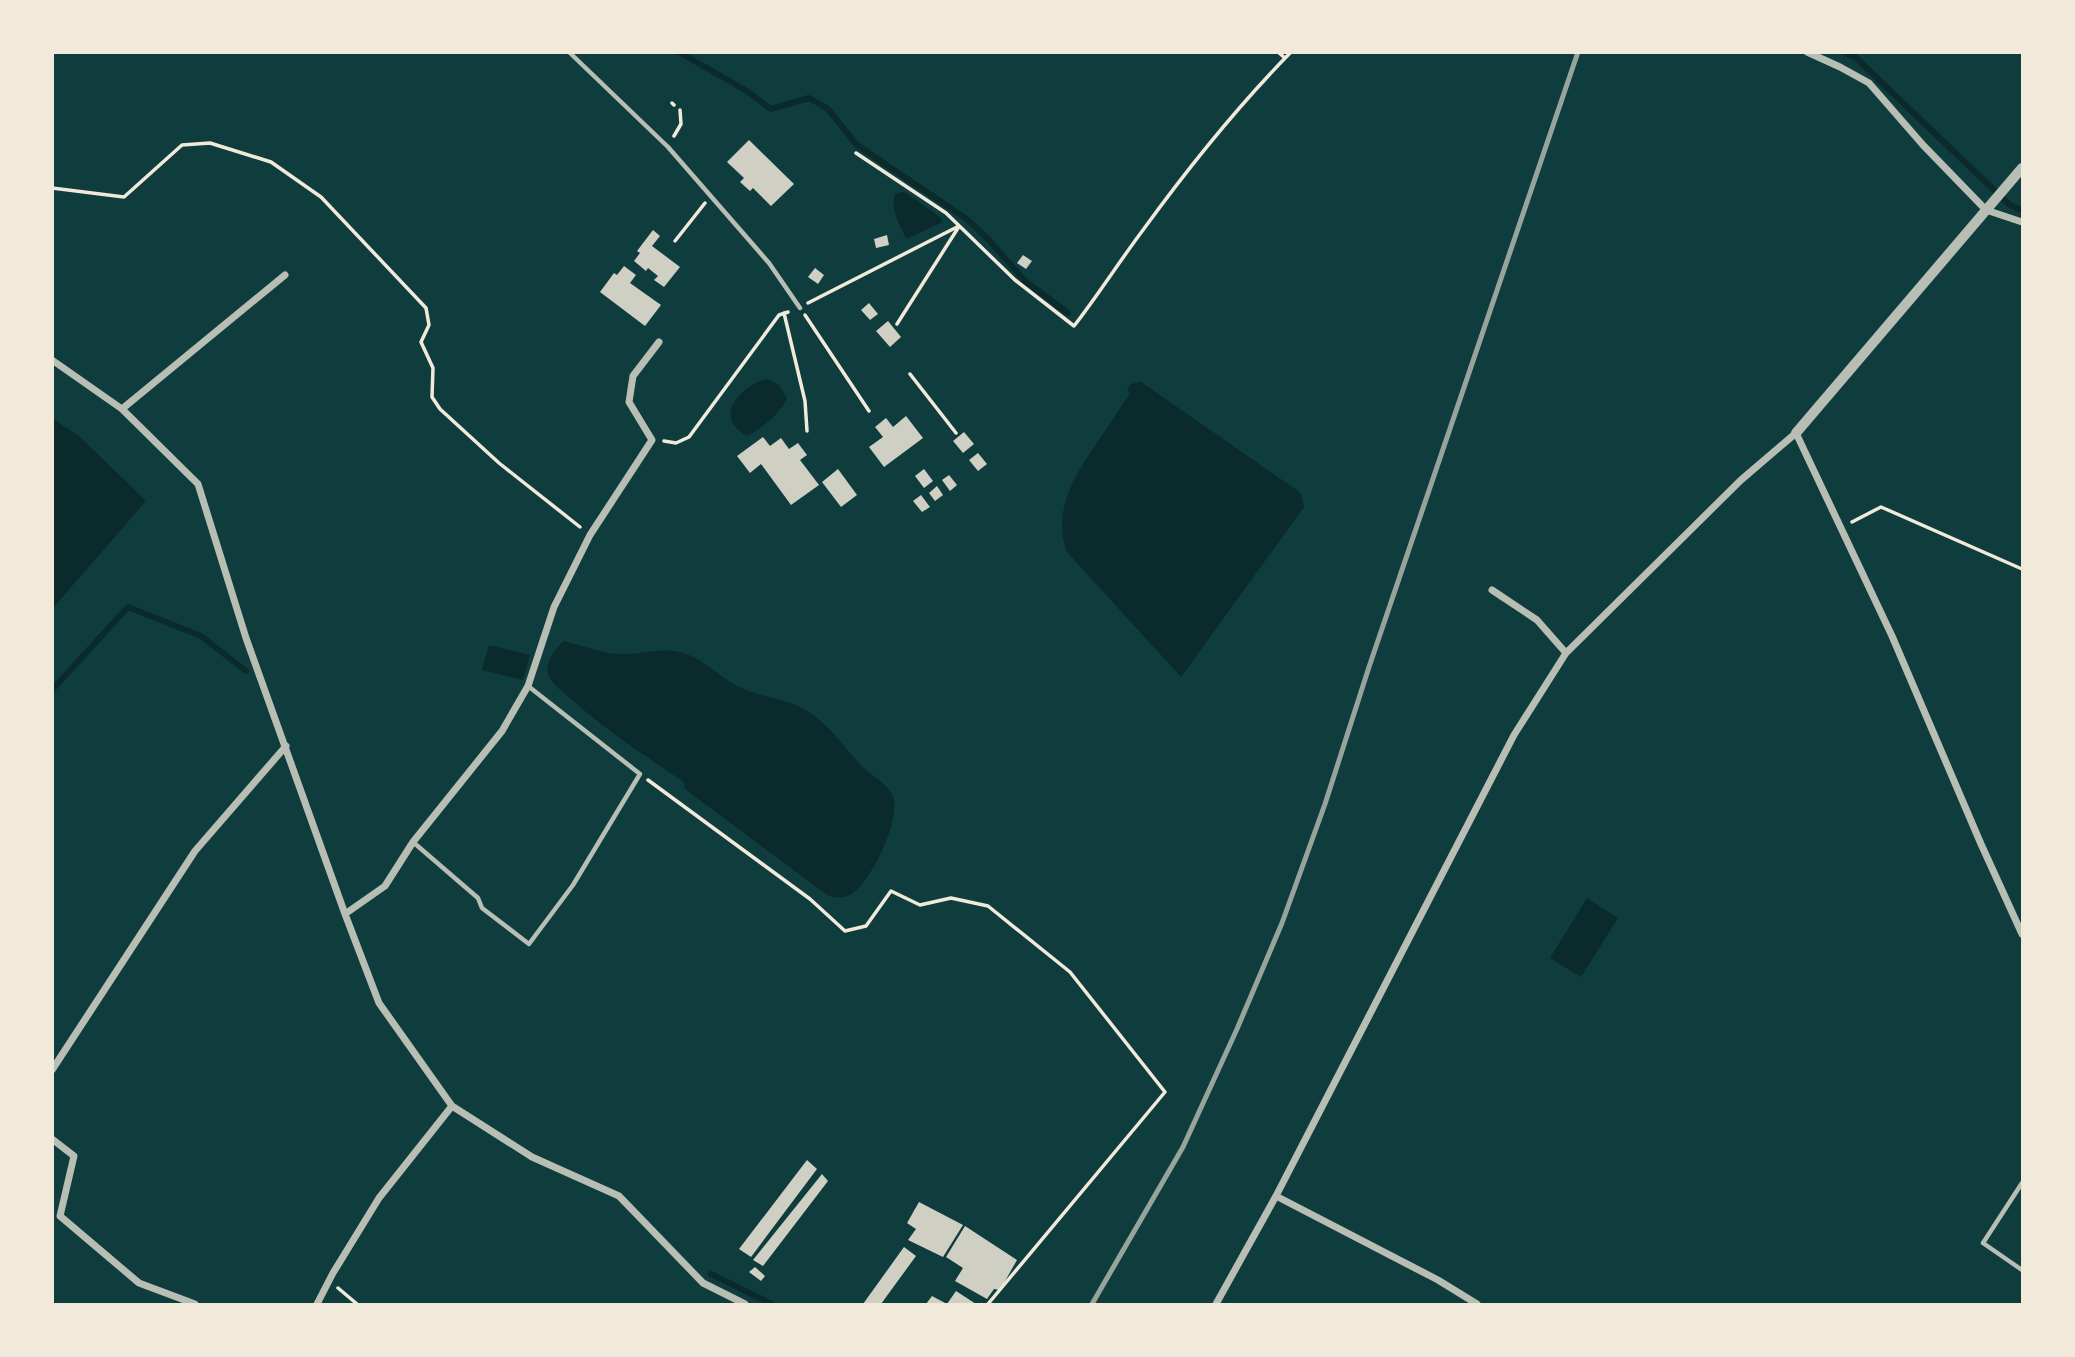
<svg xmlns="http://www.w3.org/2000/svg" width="2075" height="1357" viewBox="0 0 2075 1357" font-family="'Libre Baskerville',serif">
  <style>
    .water { fill: #0a2a2b }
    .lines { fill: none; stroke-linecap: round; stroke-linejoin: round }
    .stream { stroke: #0a2a2b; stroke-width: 6 }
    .building { fill: #cfcfc3 }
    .path { stroke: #f1e9da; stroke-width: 3.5 }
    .service { stroke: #b8beb3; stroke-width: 4.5 }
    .minor { stroke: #b8beb3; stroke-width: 7 }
    .tertiary { stroke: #b8beb3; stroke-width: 10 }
    .rail { stroke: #97a49c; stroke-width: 5 }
  </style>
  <rect width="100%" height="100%" fill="#0f3d3e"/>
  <!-- water -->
  <path class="water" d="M901,192l5,1 34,24 3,5 -37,17c-6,-15 -16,-28 -11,-45z
    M768,379l10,5 9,14c-7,16 -25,30 -40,38 -6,-4 -14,-9 -16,-17 -4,-19 21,-38 37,-40z
    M1141,382l160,111 3,14 -123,170 -115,-126c-12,-44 7,-72 30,-107 12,-17 23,-34 34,-51l-3,-3 4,-6z
    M53,419l26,17 67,65 -93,107z
    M564,641c20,5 42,14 63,13 18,-1 35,-6 53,-2 22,5 39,25 59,35 19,9 42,11 61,20 29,14 43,41 65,62 9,8 21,14 27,25 12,21 -22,93 -44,102 -7,2 -15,2 -21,-1l-142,-106 -1,-7c-40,-27 -79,-52 -115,-85 -7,-6 -19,-14 -21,-24 -3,-11 8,-26 16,-32z
    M489,645l41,10 -7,25 -41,-10z
    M1587,898l31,20 -37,59 -31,-19z"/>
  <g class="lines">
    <!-- stream -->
    <path class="stream" d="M679,52l68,39 24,18 38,-11 18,10 30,37 111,75 19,18 38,43 43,32
      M1843,52l12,5 137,131 18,17 12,5
      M52,690l76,-83 73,29 45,35
      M711,1274l61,30"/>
  </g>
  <!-- building -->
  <path class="building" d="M749,140l45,44 -23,22 -18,-18 -3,3 -10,-9 4,-4 -17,-16z
    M653,230l7,6 -8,10 28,21 -16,20 -10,-7 4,-4 -10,-8 -2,3 -12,-10 6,-8 -3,-2z
    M887,235l2,10 -13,3 -2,-9z
    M1023,255l9,6 -6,8 -9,-6z
    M624,266l12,9 -6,8 31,22 -16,21 -45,-34 14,-19 3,2z
    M815,268l9,7 -6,9 -10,-7z
    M869,303l9,11 -8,6 -9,-10z
    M888,321l13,16 -11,10 -14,-16z
    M906,416l17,22 -39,29 -15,-20 14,-10 -8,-10 11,-9 7,9z
    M964,432l10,12 -11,9 -10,-12z
    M763,437l7,9 11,-8 8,11 9,-6 9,12 -7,5 19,25 -28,20 -30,-41 -11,9 -13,-17z
    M978,453l9,11 -9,7 -9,-11z
    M838,469l19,26 -16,12 -19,-25z
    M924,469l9,12 -9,7 -9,-12z
    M949,475l8,10 -7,6 -8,-11z
    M937,486l6,9 -8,6 -6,-8z
    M921,495l9,12 -8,5 -9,-11z
    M807,1160l10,9 -66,88 -12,-8z
    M822,1174l6,7 -65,85 -10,-6z
    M919,1202l44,23 -20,32 -35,-17 8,-11 -9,-6z
    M965,1226l52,34 -17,30 -6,-1 -7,10 -32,-18 8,-13 -17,-11z
    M904,1247l12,9 -35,48h-18z
    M755,1267l10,9 -4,5 -12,-9z
    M956,1291l20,13h-29z
    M932,1296l15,8h-21z"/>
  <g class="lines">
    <!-- path -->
    <path class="path" d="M1278,52l7,6
      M672,103l2,2
      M674,136l7,-12 -1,-14
      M856,153l90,60 69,67 59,46c24,-31 45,-64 69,-96 45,-62 94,-123 148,-178
      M52,188l72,9 58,-52 28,-2 61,19 50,35 105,111 3,17 -8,17 12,26 -1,29 8,12 59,54 81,64
      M675,241l30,-38
      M808,303l151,-77
      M784,313l21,88 2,30
      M805,315l64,96
      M897,324l61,-96
      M910,374l46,59
      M664,441l12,2 13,-6 90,-122 9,-3
      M1852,522l29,-15 141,62
      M648,780l162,119 35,32 21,-5 25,-35 29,14 31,-7 37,8 82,66 95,120 -177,212
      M338,1288l19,16"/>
    <!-- service -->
    <path class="service" d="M569,52l99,95 101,116 31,45
      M413,842l65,56 4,10 47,36 44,-59 67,-111 -112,-88
      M2022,1183l-39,60 39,27"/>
    <!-- minor -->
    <path class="minor" d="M1807,52l33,15 29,16 54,62 63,65 36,12
      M52,360l70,49 76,75 48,154 99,276 34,89 73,103 80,51 87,39 84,87 42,21
      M122,409l163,-134
      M1492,590l45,30 29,33
      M345,914l40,-28 28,-44 89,-111 26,-45 26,-79 36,-72 62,-95 -23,-38 4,-26 26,-34
      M52,1070l143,-219 91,-105
      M52,1139l22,17 -14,60 79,67 56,21
      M1276,1196l162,84 39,24
      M317,1304l16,-31 46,-75 73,-92
      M1216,1304l60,-108 238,-461 52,-82 175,-173 55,-47 96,203 89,208 41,90"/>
    <!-- tertiary -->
    <path class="tertiary" d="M1796,433l226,-265"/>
    <!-- rail -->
    <path class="rail" d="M1092,1304l91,-157 54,-118 45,-106 43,-119 44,-137 209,-615"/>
  </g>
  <!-- border -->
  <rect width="2075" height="1357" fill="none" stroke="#f1e9da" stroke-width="108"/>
</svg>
